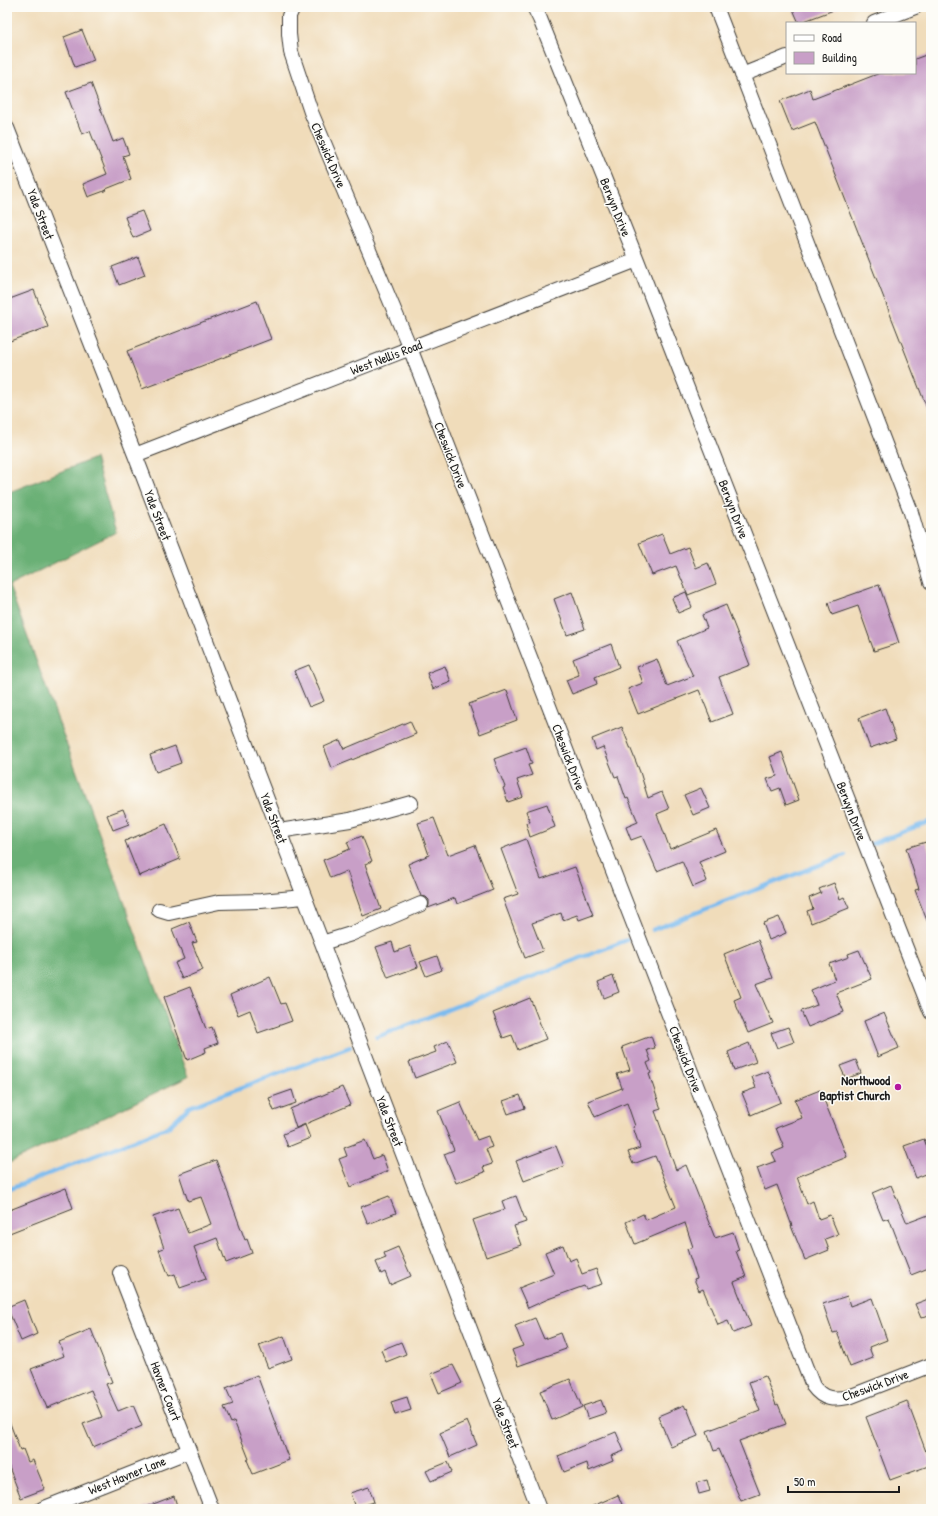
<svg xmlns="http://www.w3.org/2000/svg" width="938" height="1516" viewBox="0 0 938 1516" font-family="'Patrick Hand',sans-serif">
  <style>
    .forest { fill: #6ab076; stroke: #436649 }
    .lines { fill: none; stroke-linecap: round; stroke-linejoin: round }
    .stream { stroke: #7bbbef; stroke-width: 4.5 }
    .building { fill: #c89fc7 }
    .minor-casing { stroke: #3c3934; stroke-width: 16 }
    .minor { stroke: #fff; stroke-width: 14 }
    .poi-dot { fill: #b5179e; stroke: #fdfcf7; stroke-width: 1.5 }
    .labels { text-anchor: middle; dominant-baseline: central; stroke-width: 3; stroke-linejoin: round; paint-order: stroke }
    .street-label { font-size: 13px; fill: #1c1c1c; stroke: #fdfcf7 }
    .poi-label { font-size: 13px; font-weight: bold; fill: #1c1c1c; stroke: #fdfcf7; text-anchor: end }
  </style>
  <rect width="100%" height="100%" fill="#fdfcf7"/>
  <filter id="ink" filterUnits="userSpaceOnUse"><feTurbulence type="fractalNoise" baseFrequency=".025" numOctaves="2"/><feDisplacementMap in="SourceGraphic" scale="8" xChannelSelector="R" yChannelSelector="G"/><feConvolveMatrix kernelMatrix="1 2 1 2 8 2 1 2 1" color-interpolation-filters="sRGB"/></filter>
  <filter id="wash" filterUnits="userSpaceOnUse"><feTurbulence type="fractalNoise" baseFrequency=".012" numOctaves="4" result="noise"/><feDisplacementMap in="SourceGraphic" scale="16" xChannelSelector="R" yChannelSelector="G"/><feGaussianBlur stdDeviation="0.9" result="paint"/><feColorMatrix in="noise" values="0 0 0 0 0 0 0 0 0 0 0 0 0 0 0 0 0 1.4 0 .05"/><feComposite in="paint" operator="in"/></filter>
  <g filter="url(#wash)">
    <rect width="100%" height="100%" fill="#f0dcba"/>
    <!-- forest -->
    <path class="forest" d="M95,458l21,74 -107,54 179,491 -181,87v-671z"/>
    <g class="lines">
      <!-- stream -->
      <path class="stream" d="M871,844l60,-23
        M652,930l193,-75
        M377,1037l250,-97
        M7,1190l161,-63 21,-20 161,-60"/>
    </g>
    <g id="blocks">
      <!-- building -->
      <path class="building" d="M792,7h47v1l-40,15z
        M82,30l12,30 -19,7 -11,-30z
        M931,53v363h-1l-115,-294 -23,9 -12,-30 30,-12 3,10 67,-26h35v-14z
        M91,83l22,59 10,-4 6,16 -6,2 8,23 -25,10 1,1 -19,7 -5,-13 24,-10 -17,-43 -8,3 -16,-42z
        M142,211l8,20 -17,7 -8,-21z
        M138,257l7,18 -26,10 -7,-18z
        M34,290l14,37 -38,14 -3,-7v-34z
        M257,301l14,38 -129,50 -15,-38z
        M662,534l8,20 18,-7 8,21 12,-5 8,21 -28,11 -12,-29 -24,9 -13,-32z
        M879,585l20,58 -25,8 -16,-45 -26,9 -4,-12z
        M572,592l13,37 -18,6 -13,-36z
        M686,592l6,15 -14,6 -6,-15z
        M726,605l24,60 -31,12 14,37 -21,8 -13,-32 -61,24 -10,-25 15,-6 -6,-16 20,-8 10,27 26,-10 -16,-35 30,-13 -5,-13z
        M611,644l8,23 -24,10 2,7 -25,10 -6,-14 13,-5 -6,-16z
        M309,665l15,36 -15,6 -15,-36z
        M445,666l6,16 -18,7 -6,-16z
        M507,690l10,30 -37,14 -11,-30z
        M885,708l11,31 -26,9 -11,-30z
        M410,721l6,13 -84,34 -8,-21 16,-7 4,9z
        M622,727l18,45 8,26 14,-6 7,17 -12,5 13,35 46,-19 9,21 -26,11 8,19 -14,6 -11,-26 -25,10 -15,-35 -11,4 -5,-13 12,-5 -10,-24 -2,1 -8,-23 -3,1 -12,-30 -7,3 -4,-11z
        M175,746l6,17 -25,9 -6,-17z
        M526,747l6,17 -4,1 4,10 -15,5 6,17 -15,5 -5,-14 2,-1 -11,-28z
        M782,752l17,48 -13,5 -6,-17 -8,3 -5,-12 10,-3 -7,-19z
        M701,788l9,20 -17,7 -9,-20z
        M547,804l8,23 -25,10 -4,-14 4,-1 -4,-11z
        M123,809l6,15 -16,6 -6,-15z
        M434,818l14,37 27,-10 18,45 -36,14 -2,-6 -27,10 1,-3v-5l-3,-3 -5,-1 -13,-32 21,-9 -11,-32z
        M166,824l14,35 -41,17 -14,-35z
        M362,836l10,25 -7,3 16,45 -18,7 -16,-45 -17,7 -7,-18 27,-11 -3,-7z
        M526,839l15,40 34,-12 18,48 -14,5 -2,-5 -14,5 -2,-7 -29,10 11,28 -18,7 -22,-59 15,-5 -17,-45z
        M926,842l5,14v72h-1l-15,-38 4,-1 -13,-41z
        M834,883l6,16 4,-2 5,11 -38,15 -4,-12 6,-2 -4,-11 12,-5 -2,-4z
        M779,917l7,16 -17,7 -6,-17z
        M189,922l8,20 -5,1 11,27 -21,9 -7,-16 9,-4 -12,-30z
        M758,940l15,38 -17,6 17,39 -25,10 -14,-33 7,-3 -17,-43z
        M392,942l3,10 15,-6 8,21 -30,11 -12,-31z
        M859,950l13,29 -36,14 8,19 -36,15 -7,-16 16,-6 -6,-15 24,-10 -6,-16 20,-7 -1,-3z
        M437,956l5,14 -16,6 -6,-14z
        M613,976l6,16 -15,6 -6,-16z
        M270,977l11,27 4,-1 7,18 -34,12 -8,-23 -12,5 -8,-20z
        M190,987l16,42 6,-2 6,16 -13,5 1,4 -19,8 -23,-63z
        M530,998l16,41 -28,11 -6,-15 -9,3 -10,-25z
        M884,1013l15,35 -21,9 -14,-36z
        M788,1027l6,15 -17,6 -6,-15z
        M651,1036l4,12 -8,2 4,11 -4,2 4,10 -2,1 12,35 -6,2 21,59 10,-5 29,73 18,-6 6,18 -3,1 10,26 -12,5 17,44 -18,7 -5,-12 -10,4 -15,-36 -4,2 -5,-12 3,-1 -10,-29 6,-2 -8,-24 -50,21 -9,-22 17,-8 3,6 30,-13 -21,-51 -22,8 -5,-12 12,-4 -7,-21 2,-1 -8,-23 -32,14 -7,-16 34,-13 -5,-14 13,-4 -8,-23z
        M448,1041l9,21 -42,16 -6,-16 27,-10 -2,-5z
        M749,1043l7,19 -22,8 -6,-18z
        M856,1060l5,13 -15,6 -6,-13z
        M768,1071l13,31 -30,13 -9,-22 14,-5 -4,-11z
        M342,1087l8,18 -54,23 -6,-19z
        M292,1090l4,13 -22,8 -5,-13z
        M820,1090l27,67 -50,20 10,27 6,-3 6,18 11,-4 8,19 -13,5 4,11 -24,10 -14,-34h1l-15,-41 -12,5 -8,-22 19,-7 -4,-8 12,-5 -8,-20 26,-10 -7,-18z
        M520,1095l5,13 -17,6 -5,-13z
        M460,1102l17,38 11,-4 4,11 -6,2 6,15 -9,3 2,5 -29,11 -12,-29 10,-4 -16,-39z
        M305,1125l5,13 -22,9 -5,-13z
        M924,1139l7,19v14l-15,6 -12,-32z
        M365,1140l8,19 9,-4 6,16 -38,16 -11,-28 8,-3 -3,-8z
        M556,1146l8,20 -40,15 -8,-20z
        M216,1160l29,80 2,-1 5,14 -26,10 -9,-25 -23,9 12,32 -26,9 -5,-14 -6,2 -10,-26 5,-2 -11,-31 25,-9 10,25 23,-9 -10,-27 -13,4 -9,-27z
        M891,1185l16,38 24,-9v53l-20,8 -22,-57 -6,2 -11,-27z
        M66,1188l7,20 -66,26v-23z
        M389,1196l7,17 -28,11 -7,-17z
        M516,1196l10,26 -12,4 7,19 -35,12 -13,-37 32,-11 -3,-8z
        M563,1245l6,16 7,-3 6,16 14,-5 6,15 -16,5 -2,-3 -36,13 -20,9 -9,-20 35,-14 -9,-22z
        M398,1247l13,29 -21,9 -5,-13 -4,2 -5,-12 10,-4 -2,-5z
        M847,1296l3,10 22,-8 15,42 -18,7 4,11 -23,9 -13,-35 -4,1 -10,-29z
        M931,1298v16l-10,4 -6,-14z
        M24,1300l13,34 -16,7 -14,-34z
        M535,1318l9,21 16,-6 6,16 -48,17 -6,-16 11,-4 -8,-20z
        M91,1329l21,53 -6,2 12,27 15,-6 9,21 -49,21 -10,-23 19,-7 -11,-27 -44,18 -16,-39 33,-13 -5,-14z
        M284,1336l8,23 -24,9 -9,-23z
        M401,1342l5,12 -20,8 -5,-12z
        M453,1365l9,18 -23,10 -8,-19z
        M257,1375l32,85 -36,14 -6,-14 2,-1 -15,-38 -3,2 -7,-16 9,-3 -7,-16z
        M765,1376l11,29 2,-1 8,20 -47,17 21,53 -19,7 -22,-52 -5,2 -7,-20 53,-20 -11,-29z
        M570,1379l12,28 -30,13 -12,-29z
        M407,1397l4,13 -16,5 -4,-13z
        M601,1400l5,13 -18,6 -5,-13z
        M907,1401l24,64 -41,15 -24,-63z
        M684,1405l2,4 1,-1 11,28 -27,11 -13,-31z
        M7,1418h1l12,32 3,-1 5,13 5,-2 12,29 -24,9 -14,-36z
        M467,1421l10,24 -27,12 -10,-24z
        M616,1432l8,19 -13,5 2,5 -24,10 -2,-8 -23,9 -6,-16z
        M448,1462l4,10 -21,9 -5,-10z
        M707,1480l3,11 -11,3 -3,-11z
        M369,1487l5,15 -19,6 -5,-15z
        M618,1495l6,14h-38z
        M174,1496l4,13h-35v-1z"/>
    </g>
  </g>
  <g filter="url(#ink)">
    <use href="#blocks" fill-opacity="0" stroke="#3c3934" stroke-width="1"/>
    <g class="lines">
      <defs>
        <path id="minor" d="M293,7l-4,9v18l2,18 20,60 99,236 403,1038c10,14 21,14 36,11l82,-32
          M534,7l6,12 97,241 294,752
          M716,7l194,502 21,73
          M874,23l41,-16
          M742,75l45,-18
          M7,128l128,327 404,1054
          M135,455l502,-195
          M279,831l71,-11 61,-17
          M159,910l10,3 50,-11 42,-1 43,-4
          M322,943l29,-9 70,-30
          M120,1273l92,236
          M42,1509l147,-58"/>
      </defs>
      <!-- minor casing -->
      <use href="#minor" class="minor-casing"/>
      <!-- minor -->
      <use href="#minor" class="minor"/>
    </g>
  </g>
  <!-- markers -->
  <circle class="poi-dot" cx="898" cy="1087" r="4"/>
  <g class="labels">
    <!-- street labels -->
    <g class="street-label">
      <text transform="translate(329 155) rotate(67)">Cheswick Drive</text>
      <text transform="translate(616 207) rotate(68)">Berwyn Drive</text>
      <text transform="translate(41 214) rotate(69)">Yale Street</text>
      <text transform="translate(386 357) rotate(-21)">West Nellis Road</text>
      <text transform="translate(451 455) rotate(69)">Cheswick Drive</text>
      <text transform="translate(734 509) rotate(69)">Berwyn Drive</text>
      <text transform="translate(158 515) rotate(69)">Yale Street</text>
      <text transform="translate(569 757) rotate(69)">Cheswick Drive</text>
      <text transform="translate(852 811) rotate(69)">Berwyn Drive</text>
      <text transform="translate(274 818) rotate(69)">Yale Street</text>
      <text transform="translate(686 1059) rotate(69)">Cheswick Drive</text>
      <text transform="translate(390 1121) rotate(69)">Yale Street</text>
      <text transform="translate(875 1385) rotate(-20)">Cheswick Drive</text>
      <text transform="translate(166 1391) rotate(69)">Havner Court</text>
      <text transform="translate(506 1423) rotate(69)">Yale Street</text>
      <text transform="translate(127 1475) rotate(-22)">West Havner Lane</text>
    </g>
    <!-- poi labels -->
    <g class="poi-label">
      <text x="890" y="1080">Northwood<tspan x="890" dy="15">Baptist Church</tspan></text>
    </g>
  </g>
  <!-- margin -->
  <rect width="938" height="1516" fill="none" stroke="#fdfcf7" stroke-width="24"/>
  <!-- legend -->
  <rect x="786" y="22" width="130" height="52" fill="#fdfcf7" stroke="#a3a29f"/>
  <rect x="794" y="35" width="20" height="6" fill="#ffffff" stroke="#a3a29f"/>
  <text x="822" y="42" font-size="12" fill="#1c1c1c">Road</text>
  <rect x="794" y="52" width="20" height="12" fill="#c89fc7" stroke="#a3a29f"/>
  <text x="822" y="62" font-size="12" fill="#1c1c1c">Building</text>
  <!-- scale -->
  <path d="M788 1486v6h111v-6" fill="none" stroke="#1c1c1c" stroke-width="2"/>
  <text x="794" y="1486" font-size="12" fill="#1c1c1c" stroke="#fdfcf7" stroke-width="3" paint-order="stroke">50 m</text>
</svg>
